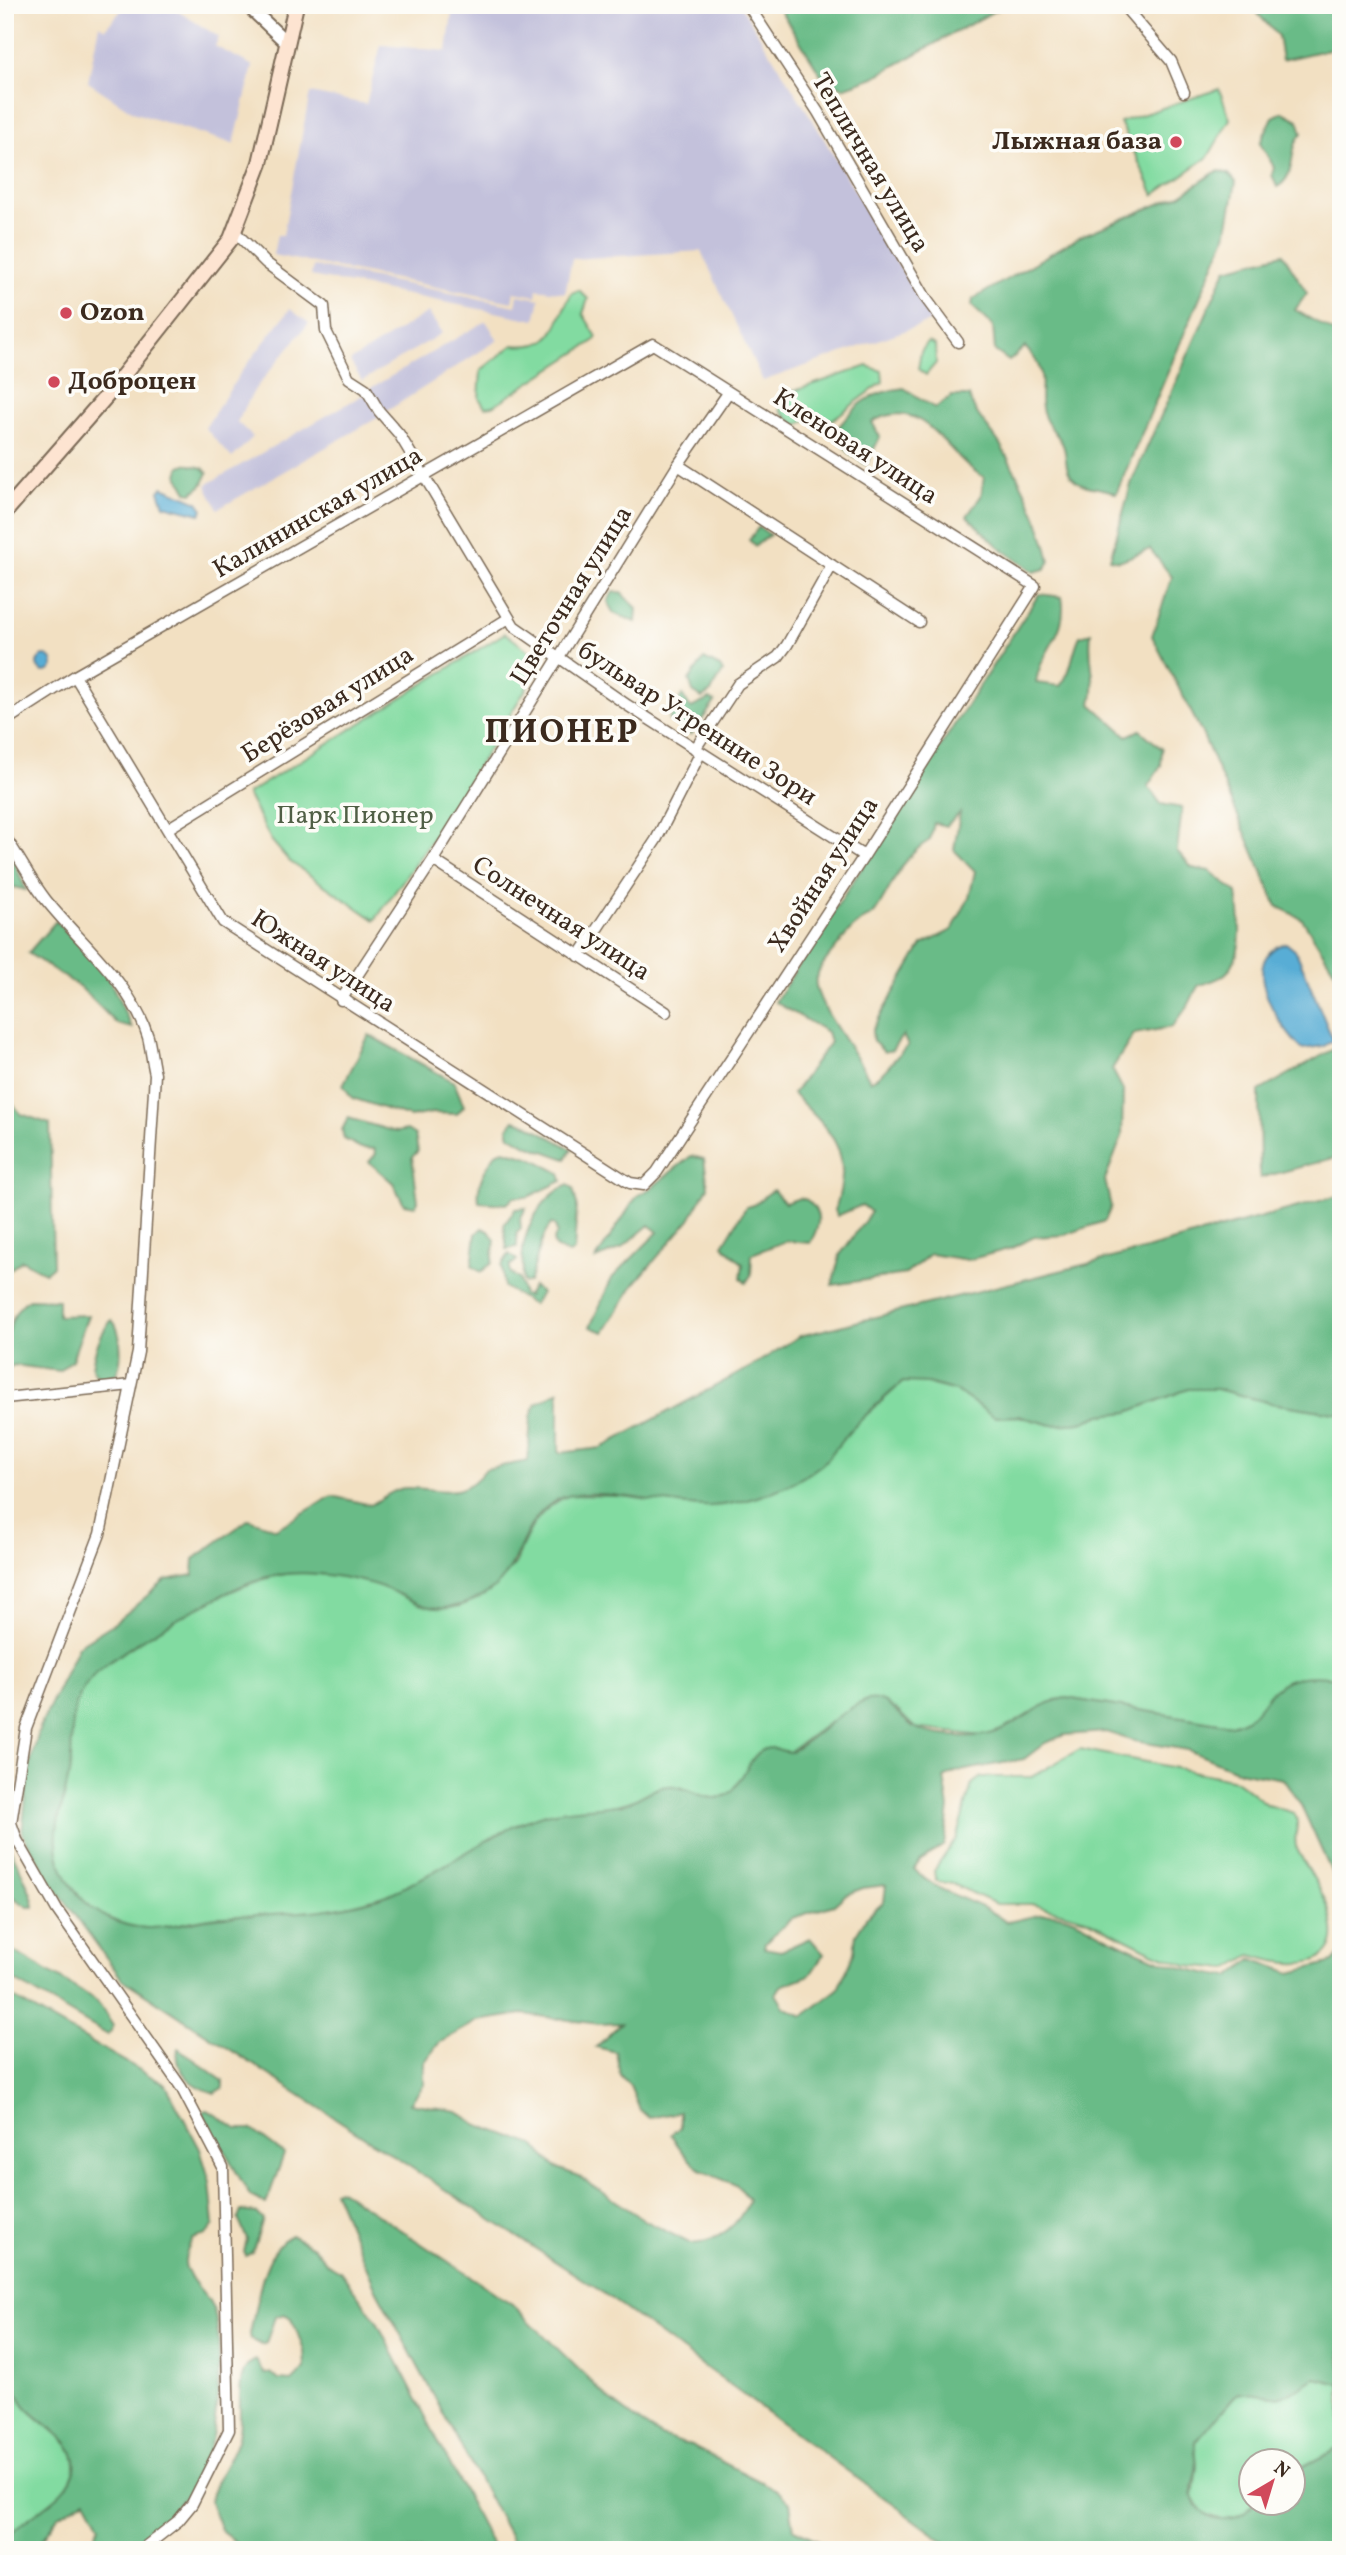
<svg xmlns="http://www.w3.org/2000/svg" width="1346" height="2555" viewBox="0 0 1346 2555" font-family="Vollkorn,serif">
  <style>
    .industrial { fill: #c3c1db }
    .green { fill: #82dba1; stroke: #5e8260; stroke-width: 2 }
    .forest { fill: #69bb87; stroke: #527252; stroke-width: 2; fill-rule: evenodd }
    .water { fill: #59add5; stroke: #4a6c7a; stroke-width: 2 }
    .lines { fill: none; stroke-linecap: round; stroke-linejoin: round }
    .minor-casing { stroke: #7b6a57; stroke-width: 13 }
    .tertiary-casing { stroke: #7b6a57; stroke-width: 16 }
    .secondary-casing { stroke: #7b6a57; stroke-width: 18 }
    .minor { stroke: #fff; stroke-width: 10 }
    .tertiary { stroke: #fff; stroke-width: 12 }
    .secondary { stroke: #fde4d1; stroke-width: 14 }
    .poi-dot { fill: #d1495b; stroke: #fdfcf7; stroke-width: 2.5 }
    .labels { text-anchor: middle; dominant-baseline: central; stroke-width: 7; stroke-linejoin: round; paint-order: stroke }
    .poi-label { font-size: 26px; font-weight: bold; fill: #3b2a1e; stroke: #fdfcf7; text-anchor: start }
    .street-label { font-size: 26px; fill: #3b2a1e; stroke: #fdfcf7 }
    .park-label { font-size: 26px; fill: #505f45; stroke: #fdfcf7 }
    .district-label { font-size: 33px; font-weight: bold; letter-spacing: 2px; fill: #3b2a1e; stroke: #fdfcf7 }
  </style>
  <rect width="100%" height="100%" fill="#fdfcf7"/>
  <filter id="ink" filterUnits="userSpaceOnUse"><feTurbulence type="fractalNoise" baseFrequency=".0143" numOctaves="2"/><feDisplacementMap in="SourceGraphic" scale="14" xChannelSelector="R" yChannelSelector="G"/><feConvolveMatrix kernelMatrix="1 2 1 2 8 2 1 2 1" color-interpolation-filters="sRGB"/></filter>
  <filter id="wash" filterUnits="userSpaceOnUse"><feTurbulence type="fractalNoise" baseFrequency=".00686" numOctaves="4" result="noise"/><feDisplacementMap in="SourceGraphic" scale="28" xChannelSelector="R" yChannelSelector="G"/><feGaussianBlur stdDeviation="1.57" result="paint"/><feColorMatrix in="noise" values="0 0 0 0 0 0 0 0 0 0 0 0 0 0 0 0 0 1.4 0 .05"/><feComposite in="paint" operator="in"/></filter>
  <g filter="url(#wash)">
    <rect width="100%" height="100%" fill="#f2e0c2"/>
    <!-- industrial -->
    <path class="industrial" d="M126,5h42l51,32 -4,9 38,20 -19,78 -99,-31 -47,-31 11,-57 6,4z
      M453,5h287l75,119 117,197 -169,60 -62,-130 -129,8 -7,34 -28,-4 -1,7 -22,-4 -2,10 -239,-47 4,-20h6l27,-142 56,11 15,-59 66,6z
      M313,266l203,40 2,-11 22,4 -5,21 -224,-44z
      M290,309l19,14 -54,66 -18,33 16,15 -21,21 -27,-30 36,-56z
      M428,312l14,21 -80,48 -12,-20z
      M486,321l12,19 -114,73 -15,-24z
      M366,393l13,24 -161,92 -12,-24z"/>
    <!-- green -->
    <path class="green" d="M1219,89l11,30 -22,38 -54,38 -34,-73z
      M579,290l9,9 -5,15 14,23 -3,4 -101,65 -8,1 -6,-9 2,-28 32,-25c46,5 40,-21 59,-52z
      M928,342l7,3 1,18 -10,12 -8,-6 3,-17z
      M867,366l15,5 1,11 -51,38 -20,-3 -16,9 -16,-16 8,-17z
      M505,633l33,25 -4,18 -98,158 -61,86 -86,-59 -18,-21 -24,-46z
      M912,1380l44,11 39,26 23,-1 34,9 29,-2 20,-8 27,-3 60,-23h29l54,14 70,11v264l-8,-1 -61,17 -20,24 -21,7 -165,-27 -11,2 -52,30 -20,6 -68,-8 -19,-19 -66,13 -41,30 -17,-4c-8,6 -18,13 -24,20 -9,11 -10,23 -25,29 -17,6 -36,-11 -52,-11 -15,-1 -29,12 -43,16 -33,10 -67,6 -99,19 -50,21 -94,58 -145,75 -52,17 -107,21 -162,21 -23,0 -46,10 -69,11 -50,3 -97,-40 -97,-91 -1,-14 5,-32 8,-45 12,-48 -5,-95 42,-128 46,-32 146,-96 202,-91 23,2 48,5 69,12 32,10 53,33 88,19 10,-4 42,-30 49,-39 4,-5 6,-15 9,-21 11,-24 22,-38 46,-49l181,4 72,-35 32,-38 49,-44z
      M1080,1749l156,31 32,25 26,8c8,12 -3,24 3,36 11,22 28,44 34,68 15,58 -45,49 -80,38l-23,14 -41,-4 -35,-13 -66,-33 -55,-15h-35l-43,-20 -17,-3 -2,-10 22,-32 16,-55 9,-7h50z
      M5,2357c9,16 9,36 21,50 25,27 72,44 36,86 -17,20 -41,30 -57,51z
      M1316,2378l25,6v63l-47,24v-11h-42v42l2,1 -11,12 -18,6 -22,-8 -10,-17 4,-29 -2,-25 43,-50 44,5z"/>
    <!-- forest -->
    <path class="forest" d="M777,5h228l-131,72 -31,11 -20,-10z
      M1250,5h91v37l-3,5 -56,13 -4,-24z
      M1283,112l15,8 4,13c-15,16 -4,43 -25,54l-5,-12 2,-8 -14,-24 13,-26z
      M1220,171l9,3 7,8 -10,54 -110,258c-12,-8 -29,-4 -41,-14 -12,-10 -7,-23 -12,-35 -4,-10 -14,-17 -18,-27 -12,-28 10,-40 -20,-71l-16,14 -14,-10 -2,-25 -21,-20 1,-7 108,-63 100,-41 33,-22z
      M1283,254l24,39 -12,17 46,26v645l-39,-62 -25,-13 -76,-175 -49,-95 20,-59 -22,-28 -31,12 -9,-2 22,-78 94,-212z
      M904,388l31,20 17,-12h17c5,19 22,33 32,50 21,37 40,74 49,115l-5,8 -11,3 -36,-26 -31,-30 14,-20 3,-19c-40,-22 -60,-85 -112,-55l8,15 -14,28 -17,-12 -15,-20c21,-28 35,-41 70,-45z
      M186,464l17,4 5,5 -6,12 -10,8 -5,-1 -9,-16 2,-10z
      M759,527l11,8 -15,11 -6,-6z
      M613,592l8,1 16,15 -1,14 -23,-9 -5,-12z
      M1039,594l23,3c7,38 -22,52 -26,86l24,3c13,-15 11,-32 20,-50l11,-3c-4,28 7,44 0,71l36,32 13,-6 22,19 -1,17 -13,20 13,18 21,4 -5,43 15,17 18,3 27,22c3,25 9,63 -13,82 -6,5 -19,8 -26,11l-10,20 -16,21 -38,7 -22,35 11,21 -1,46 -17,44 6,27 -6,14 -40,14 -31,2 -22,11 -44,12 -38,-6 -24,20 -74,11 8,-30 31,-43 -9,-7 -25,11 -2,-6c19,-59 -2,-77 -42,-116l37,-52 -3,-10 -52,-30zM960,813l-6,37 21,21 -6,27 -17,32 -30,15 -50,85 1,11 11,11 8,-2 11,-15 5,11c-15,11 -21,28 -38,35 -10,-24 -60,-82 -54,-103 3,-12 17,-26 24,-35 5,-7 12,-15 19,-20 5,-5 13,-5 17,-12 17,-26 26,-55 54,-71l4,-17 12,3z
      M704,659l16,8 3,5 -12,20 -9,6 -9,-6 -4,-12z
      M682,695l9,13 19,-9 5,3 -24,33 -22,-15z
      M5,840l21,50 -21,-5z
      M56,921l50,51 26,56 -15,-4 -37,-37 -52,-34z
      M369,1035l85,47 10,24 -7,8 -25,-1 -22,4 -58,-19 -9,-13z
      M1341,1045v111l-81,22 -1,-87z
      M5,1095l16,19 29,10 3,142 -8,7 -23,-13 -17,14z
      M348,1118l48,14 11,-2 8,5 3,16 -6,6 6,44 -3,5 -11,-2 -11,-21 -24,-21 7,-8 -1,-5 -14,-1 -17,-9 -2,-9z
      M514,1120l11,3 47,26 -6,10 -39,-14 -17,-10 -2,-7z
      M504,1150l28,8 28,15 2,8 -34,16h-14l-7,7 -28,-2c-3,-20 7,-34 18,-50z
      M691,1156l13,3 4,28 -18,32 -55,64 -31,49 -14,-5 22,-49 46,-46 -9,-7 -27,23 -26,11 41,-63 14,-8z
      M568,1185l5,3 4,17 -3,46 -5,3 -14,-7 -2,-6 4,-8 -2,-8 -4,-1c-12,16 -14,38 -22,58l-5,1c-3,-6 -1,-9 -1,-16 -4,-31 16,-69 45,-82z
      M773,1190l12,13 15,-5 7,2c17,14 12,27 3,43l-24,-2 -34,13 -1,21 -5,8 -5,-5 2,-14 -20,-19 23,-38 7,-2z
      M1341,1195v219l-70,-11 -54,-14h-29l-60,23 -27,3 -20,8 -29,2 -34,-9 -23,1 -39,-26 -29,-8 -24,-1c-17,14 -35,30 -50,46 -12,11 -20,27 -32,37 -28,22 -74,39 -109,41 -41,3 -122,-24 -155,-6 -51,29 -25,90 -105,107 -29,6 -46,-12 -73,-21 -12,-4 -25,-7 -38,-9 -28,-5 -60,-6 -87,4 -34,12 -147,74 -166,101 -24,31 -12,58 -19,93 -3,16 -8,32 -11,48 -10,55 36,103 89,105 23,0 46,-8 68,-10 58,-6 118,-2 174,-24 52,-21 103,-64 156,-80 25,-7 53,-5 78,-10 16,-4 29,-17 45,-18 19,-2 37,18 57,10 19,-9 23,-48 46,-48 6,0 12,4 19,4 26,-14 46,-39 75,-51 21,-8 34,17 49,26 16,9 52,11 69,8 31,-4 52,-32 83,-37l165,27c31,-7 31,-32 55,-44 15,-7 39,-5 55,-3v215l-39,-86 -19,-28 -45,-8 -50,-21 -54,-9 -28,-9 -42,3 -19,8 -21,16 -69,13 -11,6 5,30 -5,37 -24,16 -6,8c27,29 61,28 92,53 14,-1 34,-10 47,-8 25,3 42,18 64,28 39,19 69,29 113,35l22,-18 39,14 42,-11 8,-9v431l-25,-6 -34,19 -44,-5 -43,50c-1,9 3,19 1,28 -1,9 -6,18 -3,27 11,30 45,29 61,6l40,-1v-31l47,-24v103h-385l-357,-260 -477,-311 -68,-93 -32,-53 7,-65 11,-41 38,-81 38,-24 50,-42 27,-5 1,-16 55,-40 27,10 56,-33 39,9c9,-5 24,-17 34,-17 34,-2 54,16 81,-19l42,-8 3,-44 5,-13 23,-13v62l42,-5 148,-80 51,-32 339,-85zM886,1885l-2,17 -17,15 -11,17 -2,19 -16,36 -35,27 -19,-9 -8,-13 5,-8 29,-11 14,-21 -14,-16 -29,13 -17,-3 1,-5 27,-25 42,-13 11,-10 18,-7zM523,2014l76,10 22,-1 -25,24 20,5 4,23 10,11 10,24 9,8 31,-6v16l-9,6c7,13 20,30 33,37 20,12 32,7 45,29 -10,25 -30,42 -58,44l-45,-23 -68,-45 -23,-9 -21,-22 -58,-21 -19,-13 -47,-8 14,-18v-22l15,-20 39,-22z
      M526,1208l-6,11 1,10 -4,4v14l-10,2 -3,-24 11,-16z
      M482,1228l7,3 6,9 -3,23 -11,9 -9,-6 4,-32z
      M509,1254l8,6 -7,6v7l9,6 4,16 4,1 6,-10 8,7 -8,12 -29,-18 -2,-22z
      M30,1299l28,1v16l30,-1 -16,45 -13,11 -45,-6 -9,5c0,-21 2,-60 25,-71z
      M112,1320c10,10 11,42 4,54l-16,5 -8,-10c1,-15 9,-39 20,-49z
      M5,1837c7,17 29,56 29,70h-6l-23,-15z
      M5,1946l92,55 16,25 -1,5 -4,4 -103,-60z
      M5,1993l161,92 34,64 10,33 4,43 -8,10 -13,4c-25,38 16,46 22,76 9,40 3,135 -20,169 -18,24 -42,45 -64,66h-44l13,-25 -14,-26 -28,18 -23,33h-30c1,-30 64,-46 70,-81 5,-28 -33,-44 -49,-62 -12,-13 -12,-34 -21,-50z
      M178,2048l45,33v7l-8,5c-21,-6 -41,-20 -37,-45z
      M208,2110l29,19h14l33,25 -18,50 -16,-8 -48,-85z
      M339,2189l173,115 99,97 28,21 22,14 30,10 86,44 13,13 4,26 45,21h-322l-143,-265 -40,-94z
      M241,2211l15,2 7,7 -11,32 -6,4 -2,-4 3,-13 -9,-20z
      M291,2235l22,12 15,17 12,7 36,49 118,230h-248l-24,-18 -12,-30c3,-24 25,-46 29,-71 4,-21 -7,-62 17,-71l9,14 5,-1 9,7 13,1 13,-13 -1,-17 -12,-33 -8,-4 -9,3 -9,26 -4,2 -11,-6 -1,-5c6,-27 13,-85 41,-99z"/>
    <!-- water -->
    <path class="water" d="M163,487l35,15 5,7 -3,5 -36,-9 -5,-14z
      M37 664a8 8 0 1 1 16 0a8 8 0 1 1-16 0Z
      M1286,943l10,8 37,89 -9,6 -22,3c-24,-23 -67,-91 -16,-106z"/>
  </g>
  <g filter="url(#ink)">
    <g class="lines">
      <defs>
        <path id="minor" d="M748,5l70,107 109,188 31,42
          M1123,5l48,56 13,31
          M235,232l31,31 58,43 2,25 23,47 17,11 13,22 20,23 115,192 113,79 237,151
          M678,465l241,157
          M5,721l70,-45 578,-332 382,242 -171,270 -207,316 -13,13 -14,-2 -407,-261 -148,-246
          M695,749l43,-65 40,-27 9,-12 45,-80
          M169,828l340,-210
          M5,837c15,21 25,43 41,63 35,44 85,82 102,137 3,12 4,25 7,37l-17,278 -38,182 -74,194 -15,95
          M433,860l233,152
          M579,956l77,-116 45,-88
          M341,1000l92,-140 245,-395 50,-72
          M5,1398l126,-13
          M5,1806l12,34 40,70 124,177 42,80 6,263 -37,74 -14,17 -37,29"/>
        <path id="tertiary" d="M247,5l41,39"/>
        <path id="secondary" d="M5,512l105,-120 121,-153 29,-76 36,-158"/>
      </defs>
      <!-- minor casing -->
      <use href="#minor" class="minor-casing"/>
      <!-- tertiary casing -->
      <use href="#tertiary" class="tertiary-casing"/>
      <!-- secondary casing -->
      <use href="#secondary" class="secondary-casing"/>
      <!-- minor -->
      <use href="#minor" class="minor"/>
      <!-- tertiary -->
      <use href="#tertiary" class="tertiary"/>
      <!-- secondary -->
      <use href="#secondary" class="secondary"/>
    </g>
  </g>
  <!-- markers -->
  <g class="poi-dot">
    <circle cx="1176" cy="142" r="7"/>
    <circle cx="66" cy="313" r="7"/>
    <circle cx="54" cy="382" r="7"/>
  </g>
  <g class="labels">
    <!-- poi labels -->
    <g class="poi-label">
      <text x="1162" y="142" text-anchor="end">Лыжная база</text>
      <text x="80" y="313">Ozon</text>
      <text x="68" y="382">Доброцен</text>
    </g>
    <!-- street labels -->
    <g class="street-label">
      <text transform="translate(870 163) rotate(59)">Тепличная улица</text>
      <text transform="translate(855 447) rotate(33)">Кленовая улица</text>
      <text transform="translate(318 513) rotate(-30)">Калининская улица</text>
      <text transform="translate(572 596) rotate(-58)">Цветочная улица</text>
      <text transform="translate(328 705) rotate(-32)">Берёзовая улица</text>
      <text transform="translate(697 724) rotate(33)">бульвар Утренние Зори</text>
      <text transform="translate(824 875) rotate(-57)">Хвойная улица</text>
      <text transform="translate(561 919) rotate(33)">Солнечная улица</text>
      <text transform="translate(323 962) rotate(33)">Южная улица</text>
    </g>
    <!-- park labels -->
    <g class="park-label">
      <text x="355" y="816">Парк Пионер</text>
    </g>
    <!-- district labels -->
    <g class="district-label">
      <text x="562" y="734">ПИОНЕР</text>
    </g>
  </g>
  <!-- margin -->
  <rect width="1346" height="2555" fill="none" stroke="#fdfcf7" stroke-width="28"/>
  <!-- north arrow -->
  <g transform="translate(1272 2482) rotate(38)"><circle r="33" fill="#fdfcf7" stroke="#afa8a0" stroke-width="2"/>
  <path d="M0-5L12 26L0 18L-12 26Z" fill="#d1495b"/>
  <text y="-10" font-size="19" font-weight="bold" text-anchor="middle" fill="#3b2a1e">N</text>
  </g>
</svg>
